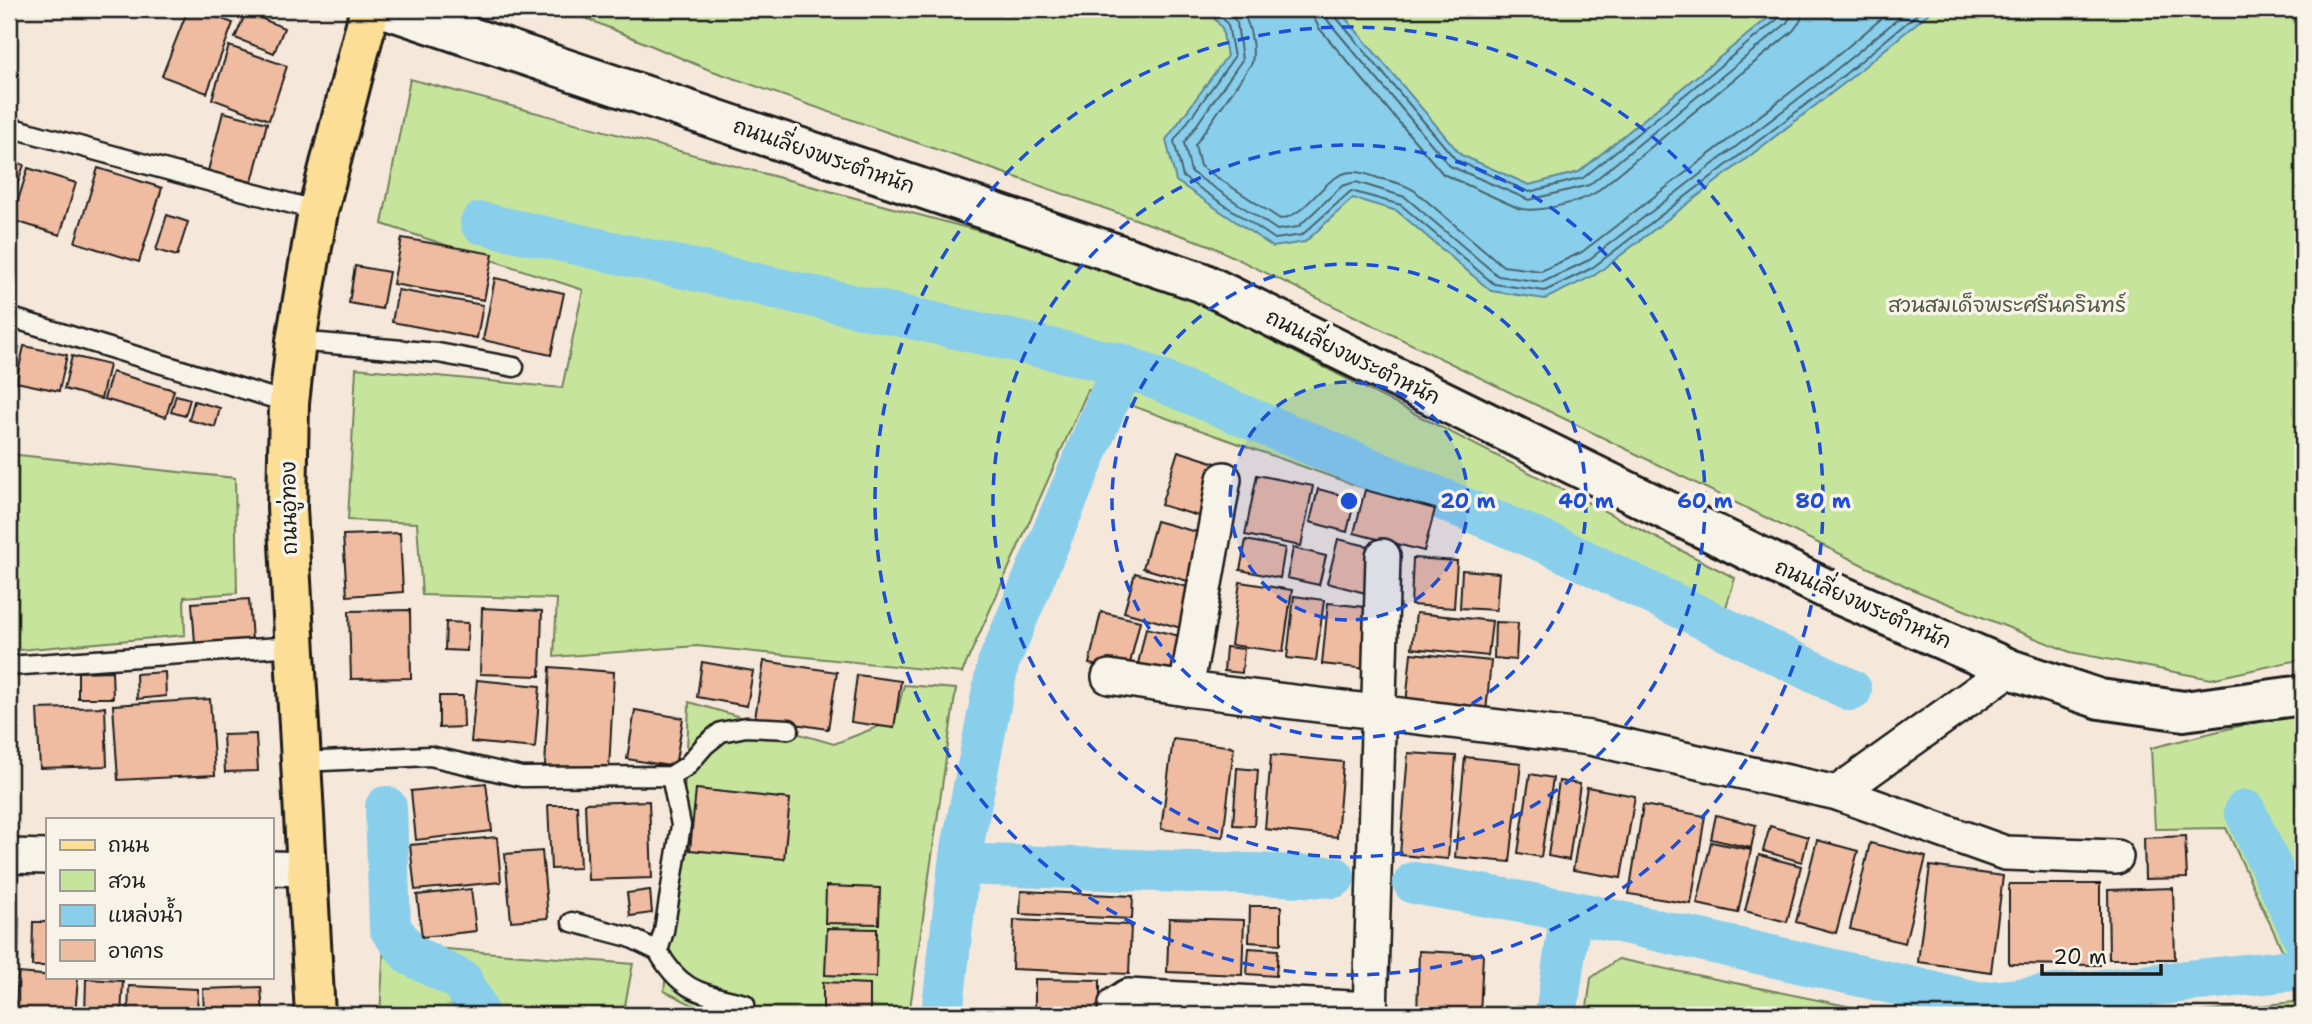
<svg xmlns="http://www.w3.org/2000/svg" width="2312" height="1024" viewBox="0 0 2312 1024" font-family="'Shantell Sans','Playpen Sans Thai',sans-serif">
  <style>
    .green { fill: #c7e49c; stroke: #72805c; stroke-width: 2 }
    .water { fill: #89cfeb; stroke: #5d8798; stroke-width: 2 }
    .lines { fill: none; stroke-linecap: round; stroke-linejoin: round }
    .shore { stroke: #48646f; stroke-width: 2 }
    .canal { stroke: #89cfeb; stroke-width: 42 }
    .building { fill: #efbba1; stroke: #1c1c1c; stroke-width: 2 }
    .service-casing { stroke: #1c1c1c; stroke-width: 23 }
    .minor-casing { stroke: #1c1c1c; stroke-width: 38 }
    .tertiary-casing { stroke: #1c1c1c; stroke-width: 44 }
    .primary-casing { stroke: #1c1c1c; stroke-width: 44 }
    .service { stroke: #f7f3e8; stroke-width: 18 }
    .minor { stroke: #f7f3e8; stroke-width: 33 }
    .tertiary { stroke: #f7f3e8; stroke-width: 38 }
    .primary { stroke: #fcde96; stroke-width: 38 }
    .ring { fill: none; stroke: #1d4ed8; stroke-width: 3.5; stroke-dasharray: 12 9 }
    .labels { text-anchor: middle; dominant-baseline: central; stroke-width: 7; stroke-linejoin: round; paint-order: stroke }
    .street-label { font-size: 21px; fill: #1c1c1c; stroke: #f7f3e8 }
    .park-label { font-size: 21px; fill: #4f5842; stroke: #f7f3e8 }
    .centre { fill: #1d4ed8; stroke: #f7f3e8; stroke-width: 3.5 }
    .ring-label { font-size: 21px; text-anchor: middle; font-weight: bold; fill: #1d4ed8; stroke: #f7f3e8; stroke-width: 7; stroke-linejoin: round; paint-order: stroke }
  </style>
  <rect width="100%" height="100%" fill="#f5e8da"/>
  <filter id="ink" filterUnits="userSpaceOnUse"><feTurbulence type="fractalNoise" baseFrequency=".0143" numOctaves="2"/><feDisplacementMap in="SourceGraphic" scale="14" xChannelSelector="R" yChannelSelector="G"/><feConvolveMatrix kernelMatrix="1 2 1 2 8 2 1 2 1" color-interpolation-filters="sRGB"/></filter>
  <g filter="url(#ink)">
    <!-- green -->
    <path class="green" d="M564,9h1739v650l-92,20 -141,-27 -156,-62 -705,-345 -502,-176z
      M410,79l734,196 591,303 -20,65 -181,-94 -446,-159 -126,283 -265,-27 -143,11 3,-58 -135,-4 -5,-72 -69,-3 8,-152 206,20 21,-98 -201,-66z
      M9,454l226,24 2,115 -53,4 1,38 -176,16z
      M904,685l52,4 -47,326h-196l-49,-24c12,-96 22,-192 25,-289l145,42 61,-24z
      M2303,710v285l-77,-167 -71,1 -4,-81z
      M384,944l249,20 -10,51h-243z
      M1618,959l273,56h-305l5,-37z
      M2303,1001v14h-129z"/>
    <!-- water -->
    <path class="water" d="M1207,9h131l123,146 68,30 50,-13 200,-163h152l-1,3 -88,73 -247,190 -50,24 -54,-8 -94,-80 -44,-13 -48,44 -32,5 -97,-66 -10,-41 61,-84 -5,-28z"/>
    <g class="lines">
      <!-- shore -->
      <path class="shore" d="M1216,9l12,16 6,32 -60,84 9,36 92,62 27,-4 49,-44 50,14 93,79 51,7 47,-23 246,-188 85,-71
        M1227,9l10,14 5,37 -58,83 7,29 86,58 21,-3 44,-41 14,-4 49,15 93,79 45,6 44,-21 245,-188 78,-64
        M1240,9c10,13 15,37 12,54l-57,82 5,21 80,53c30,-4 44,-46 72,-47 9,-1 18,3 26,6 13,3 26,6 37,13l88,75 38,5 41,-19 244,-187 67,-56
        M1313,9l1,9 5,10 124,146 75,34c17,6 62,-6 77,-15l198,-162 8,-11 1,-11
        M1324,9l4,12 122,145 79,34 60,-15 197,-161 5,-8 1,-7
        M1333,9l2,7 121,144 73,32 54,-14 197,-161 3,-8"/>
      <!-- canal -->
      <path class="canal" d="M481,223l642,142 433,182 295,143
        M386,807l4,121 21,27 51,26 13,25 3,9
        M2245,811l58,125
        M959,864l375,13
        M1414,883l157,28 410,92 322,-34
        M942,1015l17,-151 39,-200 125,-299
        M1556,1015l15,-104"/>
    </g>
    <!-- building -->
    <path class="building" d="M188,9h7l38,14 -26,70 -45,-17z
      M246,12l38,16 -10,25 -39,-15z
      M229,46l58,20 -18,54 -57,-21z
      M223,112l44,11 -15,59 -44,-11z
      M9,160l15,5 -15,43z
      M28,168l48,15 -16,52 -48,-15z
      M98,168l64,20 -23,74 -64,-20z
      M167,215l21,7 -11,34 -21,-6z
      M402,238l91,16 -9,46 -91,-16z
      M355,266l34,6 -7,37 -33,-6z
      M495,278l69,15 -13,62 -68,-15z
      M398,290l85,15 -6,33 -85,-16z
      M9,345l10,2 -7,34h-3z
      M24,346l43,9 -8,36 -43,-9z
      M72,356l37,9 -8,34 -37,-10z
      M112,372l62,18 -8,27 -62,-18z
      M176,395l14,4 -5,17 -14,-4z
      M194,401l26,7 -5,19 -26,-7z
      M1178,451l47,15 -16,53 -48,-14z
      M1257,475l56,11 -12,60 -56,-11z
      M1318,489l37,10 -8,33 -37,-10z
      M1365,490l70,19 -11,42 -70,-18z
      M1156,521l48,13 -13,48 -48,-14z
      M400,533l3,59 -56,4 -4,-61z
      M1338,539l46,11 -11,45 -46,-12z
      M1246,540l39,8 -5,30 -40,-8z
      M1293,548l33,8 -7,29 -32,-7z
      M1413,558l44,3 -3,47 -43,-3z
      M1462,570l37,3 -3,37 -36,-2z
      M1135,573l56,15 -10,40 -57,-16z
      M1240,582l52,8 -9,62 -52,-7z
      M1294,596l30,4 -8,61 -29,-3z
      M249,599l3,41 -57,3 -3,-40z
      M1328,603l46,5 -7,61 -45,-5z
      M482,608l60,3 -2,65 -60,-2z
      M410,610l1,68 -60,1 -2,-68z
      M1101,612l39,9 -12,51 -39,-8z
      M1416,613l76,8 -4,35 -76,-8z
      M446,622l22,1 -1,28 -22,-1z
      M1495,622l23,1 -2,37 -22,-2z
      M1146,628l38,9 -8,36 -38,-9z
      M1226,647l18,2 -2,24 -18,-2z
      M1411,653l80,8 -5,51 -80,-8z
      M764,661l73,11 -9,57 -73,-11z
      M702,662l51,9 -6,35 -50,-9z
      M550,667l64,5 -5,98 -64,-3z
      M112,671l1,27h-35v-26z
      M165,672l1,24 -29,3 -1,-25z
      M857,675l44,6 -7,47 -43,-6z
      M477,680l63,6 -5,62 -64,-6z
      M439,696h24l1,31 -25,1z
      M210,699l5,76 -97,5 -5,-75z
      M105,707l2,59 -67,2 -3,-59z
      M635,710l48,8 -8,49 -48,-8z
      M256,734l2,37 -33,1 -2,-37z
      M1173,739l61,8 -11,90 -62,-8z
      M1408,753l48,3 -8,103 -48,-4z
      M1271,755l72,7 -6,75 -72,-8z
      M1465,757l56,6 -11,99 -55,-5z
      M1237,768l21,2 -4,56 -21,-1z
      M1530,774l23,4 -12,79 -23,-4z
      M1559,781l21,3 -11,76 -21,-4z
      M486,783l6,48 -76,9 -5,-49z
      M1587,787l48,9 -14,82 -48,-8z
      M696,789l94,10 -6,60 -94,-9z
      M649,801l3,77 -64,2 -3,-77z
      M548,805h29l3,63 -29,1z
      M1643,805l62,11 -14,88 -62,-10z
      M1716,815l40,10 -5,23 -40,-9z
      M1770,826l38,11 -6,25 -39,-11z
      M2185,836l2,42 -42,1 -1,-41z
      M497,837l4,45 -86,8 -5,-45z
      M1817,840l41,11 -22,82 -40,-11z
      M1711,842l40,8 -13,63 -41,-9z
      M1870,843l56,14 -21,86 -55,-14z
      M542,851l6,67 -37,3 -6,-67z
      M1759,855l42,11 -14,56 -42,-11z
      M1930,866l73,10 -12,96 -73,-10z
      M9,871h9l-2,45 -7,-1z
      M2009,884h91v81l-91,-1z
      M826,886l54,2 -1,36 -54,-1z
      M2173,888l2,71h-66l-1,-69z
      M471,889l5,42 -54,6 -5,-42z
      M650,890l2,23 -22,3 -3,-23z
      M1021,891l112,5 -1,23 -112,-5z
      M1250,906h31v38l-32,-2z
      M9,917h10l-1,42h-9z
      M1169,918l75,2 -2,55 -75,-3z
      M1014,920l117,5 -2,49 -117,-5z
      M33,922h14v44h-15z
      M827,928l50,1 -1,48 -51,-2z
      M1249,948l29,2 -2,26 -29,-2z
      M1419,951l64,3 -3,61h-63z
      M18,973l60,5 -3,37h-60z
      M86,979l37,2 -2,34h-36z
      M1035,979l65,1v35h-65z
      M823,982l47,2v31h-47z
      M129,986l69,3 -1,26h-69z
      M261,987l2,28h-59l-1,-26z"/>
    <g class="lines">
      <defs>
        <path id="service" d="M9,127l309,84
          M9,317l280,86
          M296,341l142,12 76,14
          M9,666l285,-20
          M301,762l129,-6 92,21 149,-1 16,-10 18,-21 16,-13 25,-5 43,2
          M671,776l10,49 -17,106 -6,20c23,42 44,42 87,53
          M572,922l57,15 29,14"/>
        <path id="minor" d="M1109,677l77,12 404,49 247,55 168,60 111,4
          M1186,689l38,-210
          M1837,793l173,-124
          M9,856l38,1
          M271,868l36,1
          M1115,1015l1,-11 12,-8 242,13
          M1370,1015l13,-459"/>
        <path id="tertiary" d="M387,9l814,273 634,311 175,76 90,30 84,12 119,-16"/>
        <path id="primary" d="M315,1015l-28,-507 2,-105 7,-62 22,-130 52,-202"/>
      </defs>
      <!-- service casing -->
      <use href="#service" class="service-casing"/>
      <!-- minor casing -->
      <use href="#minor" class="minor-casing"/>
      <!-- tertiary casing -->
      <use href="#tertiary" class="tertiary-casing"/>
      <!-- primary casing -->
      <use href="#primary" class="primary-casing"/>
      <!-- service -->
      <use href="#service" class="service"/>
      <!-- minor -->
      <use href="#minor" class="minor"/>
      <!-- tertiary -->
      <use href="#tertiary" class="tertiary"/>
      <!-- primary -->
      <use href="#primary" class="primary"/>
    </g>
  </g>
  <!-- distance rings -->
  <circle cx="1349" cy="501" r="119" fill="#1d4ed8" fill-opacity=".12"/>
  <g class="ring">
    <circle cx="1349" cy="501" r="119"/>
    <circle cx="1349" cy="501" r="237"/>
    <circle cx="1349" cy="501" r="356"/>
    <circle cx="1349" cy="501" r="474"/>
  </g>
  <g class="labels">
    <!-- street labels -->
    <g class="street-label">
      <text transform="translate(824 156) rotate(19)">ถนนเลี่ยงพระตำหนัก</text>
      <text transform="translate(1353 357) rotate(26)">ถนนเลี่ยงพระตำหนัก</text>
      <text transform="translate(289 508) rotate(-91)">ถนนอู่ทอง</text>
      <text transform="translate(1863 604) rotate(24)">ถนนเลี่ยงพระตำหนัก</text>
    </g>
    <!-- park labels -->
    <g class="park-label">
      <text x="2007" y="305">สวนสมเด็จพระศรีนครินทร์</text>
    </g>
  </g>
  <circle cx="1349" cy="501" r="10" class="centre"/>
  <g class="ring-label">
    <text x="1468" y="508">20 m</text>
    <text x="1586" y="508">40 m</text>
    <text x="1705" y="508">60 m</text>
    <text x="1823" y="508">80 m</text>
  </g>
  <!-- margin -->
  <rect width="2312" height="1024" fill="none" stroke="#f7f3e8" stroke-width="35"/>
  <rect x="18" y="18" width="2277" height="989" fill="none" stroke="#1c1c1c" stroke-width="2.5" filter="url(#ink)"/>
  <!-- legend -->
  <rect x="46" y="818" width="228" height="161" fill="#f7f3e8" stroke="#9f9d96" stroke-width="2"/>
  <rect x="60" y="840" width="35" height="10" fill="#fcde96" stroke="#9f9d96" stroke-width="2"/>
  <text x="108" y="852" font-size="21" fill="#1c1c1c">ถนน</text>
  <rect x="60" y="870" width="35" height="21" fill="#c7e49c" stroke="#9f9d96" stroke-width="2"/>
  <text x="108" y="888" font-size="21" fill="#1c1c1c">สวน</text>
  <rect x="60" y="905" width="35" height="21" fill="#89cfeb" stroke="#9f9d96" stroke-width="2"/>
  <text x="108" y="922" font-size="21" fill="#1c1c1c">แหล่งน้ำ</text>
  <rect x="60" y="940" width="35" height="21" fill="#efbba1" stroke="#9f9d96" stroke-width="2"/>
  <text x="108" y="958" font-size="21" fill="#1c1c1c">อาคาร</text>
  <!-- scale -->
  <path d="M2042 964v10h119v-10" fill="none" stroke="#1c1c1c" stroke-width="3.5"/>
  <text x="2053" y="964" font-size="21" fill="#1c1c1c" stroke="#f7f3e8" stroke-width="5" paint-order="stroke">20 m</text>
</svg>
